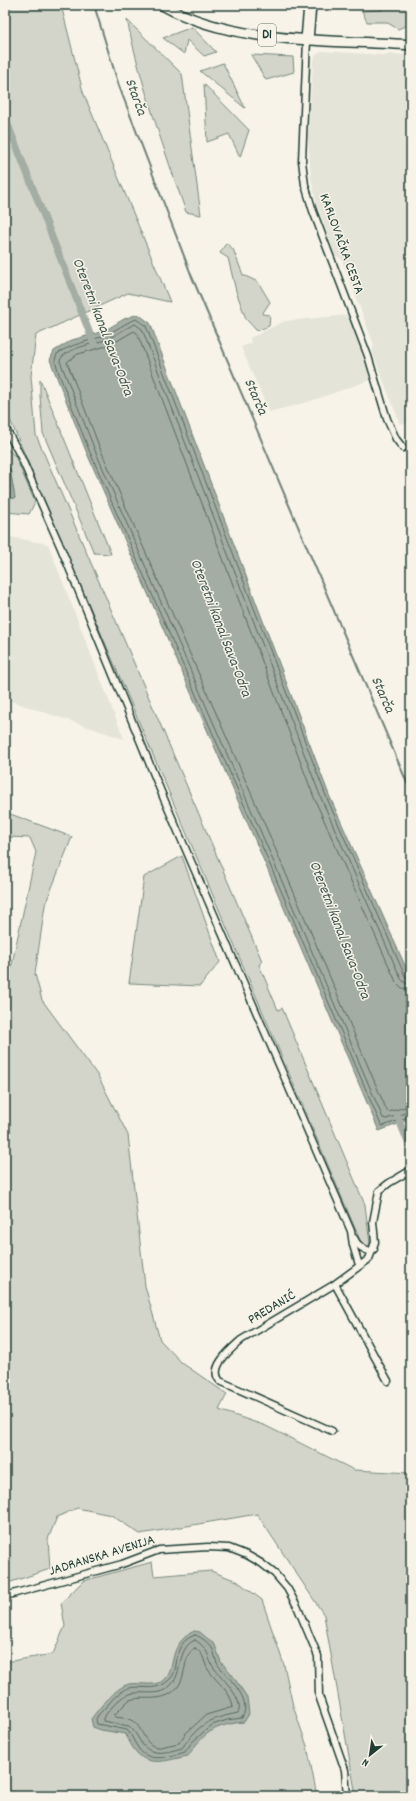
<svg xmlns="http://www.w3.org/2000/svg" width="416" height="1801" viewBox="0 0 416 1801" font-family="Dekko,sans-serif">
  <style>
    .built { fill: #e5e4d9 }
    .green { fill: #d3d5ca; stroke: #79897f }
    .water { fill: #a4ada3; stroke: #6f8077 }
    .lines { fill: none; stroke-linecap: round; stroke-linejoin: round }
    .shore { stroke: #546a60; stroke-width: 1 }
    .stream { stroke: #6f8077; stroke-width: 2 }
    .canal { stroke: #a4ada3; stroke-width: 7 }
    .minor-casing { stroke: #1f3d34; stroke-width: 9 }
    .primary-casing { stroke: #1f3d34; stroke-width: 12 }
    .motorway-casing { stroke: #1f3d34; stroke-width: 14 }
    .minor { stroke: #f7f3e8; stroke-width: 6 }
    .primary { stroke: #f7f3e8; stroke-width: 9 }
    .motorway { stroke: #f7f3e8; stroke-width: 11 }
    .labels { text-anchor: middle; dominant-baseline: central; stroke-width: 3; stroke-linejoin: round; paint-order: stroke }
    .shield { fill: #f7f3e8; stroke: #60746a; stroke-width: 1 }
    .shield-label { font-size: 13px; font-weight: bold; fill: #1f3d34 }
    .street-label { font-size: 14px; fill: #1f3d34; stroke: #f7f3e8 }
    .water-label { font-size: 15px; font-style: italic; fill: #405950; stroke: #f7f3e8 }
  </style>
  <rect width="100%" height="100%" fill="#f7f3e8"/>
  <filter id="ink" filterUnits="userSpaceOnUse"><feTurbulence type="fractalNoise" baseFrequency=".025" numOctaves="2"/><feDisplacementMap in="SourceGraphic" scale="8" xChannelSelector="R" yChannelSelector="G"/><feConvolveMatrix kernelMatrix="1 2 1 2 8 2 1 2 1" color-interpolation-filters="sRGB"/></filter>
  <g filter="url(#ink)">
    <!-- built -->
    <path class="built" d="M322,51l60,4 9,-1 16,1 4,4v364l-11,1 -28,-73 2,-6 -33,-87 -6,-2 -18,-51 -6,-27 -3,-41 5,-75 3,-7z
      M348,315l14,37 8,28 -62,22 -39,10 -28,-65 10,-4 -1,-5 35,-17z
      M5,536l43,8 76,195 -119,-40z"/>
    <!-- green -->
    <path class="green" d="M5,5h56l22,87 87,210 -42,-9 -92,42 -5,41 5,59 226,526 -3,4 19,45 4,-2 83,197 5,39 -5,3 -5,-7 -355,-832z
      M383,5h26l2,2v19l-1,-2 -12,5 -12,-7h-19l-5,-11 20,-1z
      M127,20l55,54 19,141 -15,-3c-22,-63 -45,-127 -59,-192z
      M192,27l24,25 -12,4 -17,-16 -3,14 -21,-16z
      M251,55l42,2 1,15 -28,8z
      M223,63l22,45 -45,-37z
      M204,84l45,46 -9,27 -11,-23 -22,8z
      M226,243l7,6 10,26 15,7 12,20 -8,12 8,1 -1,11 -12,5 -11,-12 -10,-28 -8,-33 -8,-5z
      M40,379l71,175 -17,-1 -51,-120 -3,-37z
      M5,447l10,9 20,46 -6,12 -24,-2v-14h10l-5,-29 -5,-5z
      M5,812l67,25 -27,68 -10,69 7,26 56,76 30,59 17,151 15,54 22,23 45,31 -8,16 47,16 88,44 57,3v323h-55l-32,-181 -67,-101 -117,20 -29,-19 -34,-7 -20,9 -9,22 2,30 -45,15v-613l5,2 26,-121 -6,-14 -20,-1 -5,1z
      M182,856l38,106 -20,24 -71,-3 15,-106z
      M152,1562l2,14 57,-5 26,10 25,19 22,65 9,41 14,40 10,50h-312v-134l48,-8 12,-28 -4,-23 22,-22z"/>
    <!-- water -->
    <path class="water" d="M138,314l12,9 179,472 82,184v140l-32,12 -121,-284 -172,-396 -36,-91 4,-9 18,-11 32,-9 20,-12z
      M5,464l5,5 5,29h-10z
      M194,1631l6,1 15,13 6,17 10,11 16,24 2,17 -5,8c-29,3 -40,10 -56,34 -17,3 -38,12 -51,-3 -5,-5 -8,-13 -12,-19l-24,-4 -8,-3 -2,-8c8,-11 25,-32 38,-35 11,-2 23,3 34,-3 15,-11 2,-35 31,-50z"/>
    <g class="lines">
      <!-- shore -->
      <path class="shore" d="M411,979l-6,-3 -79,-180 -180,-470 -10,-7c-11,4 -20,11 -30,16 -17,7 -34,8 -49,19l-2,6 4,14 30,76 173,396 119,279 2,1 28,-10
        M411,984l-6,-1 -4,-4 -80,-181 -179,-469 -7,-5c-10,4 -18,11 -28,15 -11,5 -44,9 -47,22l34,87 172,396 117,274 3,1 25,-8
        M411,990l-9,-2 -6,-6 -81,-182 -178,-467 -3,-2 -24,14 -32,9 -11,8 32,84 173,395 115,270 2,1 22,-7
        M195,1635c5,1 14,8 17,13 3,5 3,12 6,17 11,14 35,34 24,53l-15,2 -15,5 -20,17 -7,10c-14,4 -35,12 -46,-3 -5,-6 -7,-14 -12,-19l-30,-6 -1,-4 2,-5c8,-7 15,-18 24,-24 15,-10 33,5 49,-13 10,-11 -1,-34 24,-43z
        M195,1640c16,10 11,17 19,28 8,10 31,32 24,45 -29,6 -38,10 -56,35 -15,4 -32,10 -42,-7 -3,-5 -6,-11 -11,-15l-26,-5v-3c6,-7 15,-20 24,-23 14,-6 29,3 42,-8 16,-14 6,-38 26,-47z
        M195,1648c11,7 8,15 14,23 8,11 23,22 24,36l-27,8 -21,19 -6,9c-6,1 -13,3 -19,4 -17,1 -16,-21 -29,-27 -4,-2 -10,-2 -15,-3l-2,-2 15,-15c13,-4 26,1 39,-5 23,-12 11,-37 27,-47z"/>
      <!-- stream -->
      <path class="stream" d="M94,5l25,81 73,191 219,515"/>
      <!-- canal -->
      <path class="canal" d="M5,117l89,227
        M397,1115l14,35"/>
      <defs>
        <path id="minor" d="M307,40l-5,121 3,24 8,26 55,145 19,63 9,20 7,9
          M5,427l15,28 41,93 103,251 187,432 2,14 6,20
          M354,1238c3,7 8,11 15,13l5,-2
          M335,1284l53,97
          M332,1431l-112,-50c-12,-13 11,-32 21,-41l94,-56 34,-25 6,-17 -2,-20 6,-31 10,-8 22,-13
          M5,1596l117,-32 37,-14 49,-3 21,1 18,7 14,8 14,11 12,14 10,18 21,50 1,40 26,74 2,26"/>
        <path id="primary" d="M162,5c75,41 167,34 249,40"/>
        <path id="motorway" d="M307,40l3,-35"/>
      </defs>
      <!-- minor casing -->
      <use href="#minor" class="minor-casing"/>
      <!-- primary casing -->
      <use href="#primary" class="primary-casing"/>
      <!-- motorway casing -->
      <use href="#motorway" class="motorway-casing"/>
      <!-- minor -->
      <use href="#minor" class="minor"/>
      <!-- primary -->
      <use href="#primary" class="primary"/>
      <!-- motorway -->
      <use href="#motorway" class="motorway"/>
    </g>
  </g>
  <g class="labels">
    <!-- shield labels -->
    <rect class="shield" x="258" y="24" width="18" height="22" rx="3"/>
    <g class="shield-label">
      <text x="267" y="35">D1</text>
    </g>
    <!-- street labels -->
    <g class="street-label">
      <text transform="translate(341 244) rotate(70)">KARLOVAČKA CESTA</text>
      <text transform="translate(272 1308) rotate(-31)">PREDANIĆ</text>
      <text transform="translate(102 1556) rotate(-17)">JADRANSKA AVENIJA</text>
    </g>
    <!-- water labels -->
    <g class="water-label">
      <text transform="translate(135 97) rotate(70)">Starča</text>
      <text transform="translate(102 327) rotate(69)">Oteretni kanal Sava-Odra</text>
      <text transform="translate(255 397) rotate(67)">Starča</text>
      <text transform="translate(220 628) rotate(69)">Oteretni kanal Sava-Odra</text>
      <text transform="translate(382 695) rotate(67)">Starča</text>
      <text transform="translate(339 930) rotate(69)">Oteretni kanal Sava-Odra</text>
    </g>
  </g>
  <!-- margin -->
  <rect width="416" height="1801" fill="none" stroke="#f7f3e8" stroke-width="20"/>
  <rect x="10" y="10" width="396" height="1781" fill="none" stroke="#1f3d34" stroke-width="1.5" filter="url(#ink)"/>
  <!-- north arrow -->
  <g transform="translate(370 1755) rotate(210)" stroke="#f7f3e8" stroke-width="3" paint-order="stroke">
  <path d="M0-3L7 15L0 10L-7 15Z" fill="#1f3d34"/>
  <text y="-6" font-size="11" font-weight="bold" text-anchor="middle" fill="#1f3d34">N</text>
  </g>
</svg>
